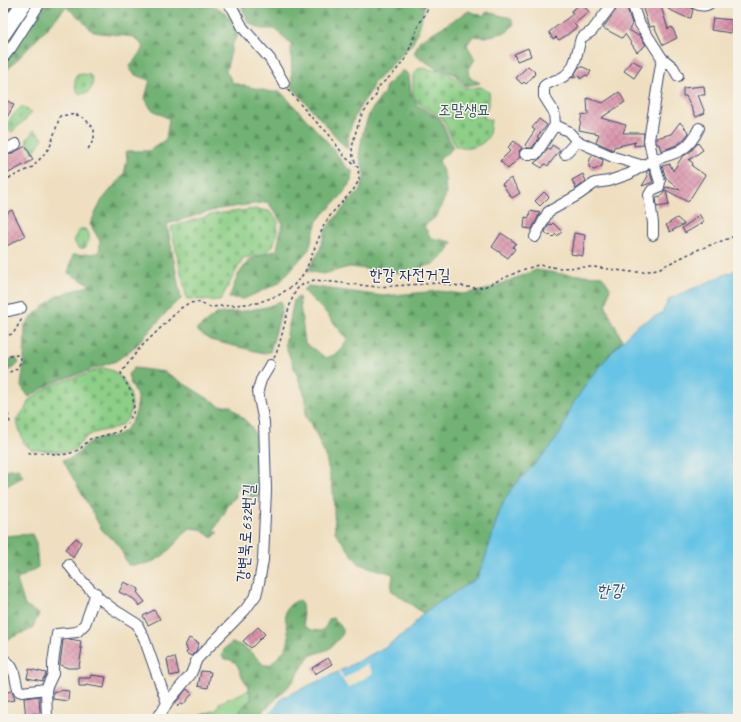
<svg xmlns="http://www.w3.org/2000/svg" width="741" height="722" viewBox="0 0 741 722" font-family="Caveat,'Poor Story',sans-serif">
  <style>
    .grass { fill: url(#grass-tufts); stroke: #547f72 }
    .forest { fill: url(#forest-firs); stroke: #467069 }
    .cemetery { fill: url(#cemetery-stones); stroke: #547f72 }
    .water { fill: #68c4e6; stroke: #427aa2 }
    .pier { fill: #efdfc0 }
    .building { fill: url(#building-cross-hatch) }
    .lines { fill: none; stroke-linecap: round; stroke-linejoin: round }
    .minor-casing { stroke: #3b496d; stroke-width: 12 }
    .highway-casing { stroke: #3b496d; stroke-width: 17 }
    .path { stroke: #3b496d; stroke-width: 1.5; stroke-dasharray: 3 3; stroke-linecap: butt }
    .minor { stroke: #fff; stroke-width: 10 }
    .highway { stroke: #fff; stroke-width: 15 }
    .labels { text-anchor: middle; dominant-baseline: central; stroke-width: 3; stroke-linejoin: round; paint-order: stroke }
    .park-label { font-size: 16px; fill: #385768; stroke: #f7f3e8 }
    .street-label { font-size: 16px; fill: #1b2f5e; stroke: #f7f3e8 }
    .water-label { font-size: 17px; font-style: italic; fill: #2e5480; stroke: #f7f3e8 }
  </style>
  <defs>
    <pattern id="grass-tufts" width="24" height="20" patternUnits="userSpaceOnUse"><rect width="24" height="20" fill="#8dcf87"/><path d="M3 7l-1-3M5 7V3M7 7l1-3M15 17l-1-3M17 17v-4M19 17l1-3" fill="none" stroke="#79b277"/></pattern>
    <pattern id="forest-firs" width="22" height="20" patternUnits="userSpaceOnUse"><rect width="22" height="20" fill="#72b274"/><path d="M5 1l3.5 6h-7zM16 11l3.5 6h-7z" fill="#5d9162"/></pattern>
    <pattern id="cemetery-stones" width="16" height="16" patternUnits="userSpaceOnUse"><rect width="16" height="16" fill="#8dcf87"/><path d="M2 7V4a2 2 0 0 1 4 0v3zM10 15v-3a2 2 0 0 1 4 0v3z" fill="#79b277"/></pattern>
    <pattern id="building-cross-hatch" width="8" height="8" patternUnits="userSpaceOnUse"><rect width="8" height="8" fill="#d98ea8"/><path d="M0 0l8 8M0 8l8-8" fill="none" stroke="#af748c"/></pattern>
  </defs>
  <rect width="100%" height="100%" fill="#f7f3e8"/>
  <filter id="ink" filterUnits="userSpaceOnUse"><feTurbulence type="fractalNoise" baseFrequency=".025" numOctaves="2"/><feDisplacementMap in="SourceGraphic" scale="8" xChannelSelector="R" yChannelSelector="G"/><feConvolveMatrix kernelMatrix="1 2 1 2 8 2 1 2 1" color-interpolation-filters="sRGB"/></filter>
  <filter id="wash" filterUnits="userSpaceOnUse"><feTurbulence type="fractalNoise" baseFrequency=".012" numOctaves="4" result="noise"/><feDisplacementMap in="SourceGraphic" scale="16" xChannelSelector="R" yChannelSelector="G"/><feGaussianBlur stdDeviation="0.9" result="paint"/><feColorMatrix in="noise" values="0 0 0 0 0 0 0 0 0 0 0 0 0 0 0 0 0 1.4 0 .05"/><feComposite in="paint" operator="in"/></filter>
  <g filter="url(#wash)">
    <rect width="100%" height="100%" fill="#efdfc0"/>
    <!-- grass -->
    <path class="grass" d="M249,690l3,9 -7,5 1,13 13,-1 -1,3h-87l8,-3 18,1 21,-8 1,-6z"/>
    <!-- forest -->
    <path class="forest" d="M46,3h161c17,7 25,14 32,31l-6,9 -7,28 7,12 38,9h10l51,55 13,19 7,4 -1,11 -9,14 -25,26 -8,28 -30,34 -35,16 -15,-1 9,-23 11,-15 28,-10 5,-27 -14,-21 -50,7 -51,15 14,75 -8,6 -37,41 -20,15 -64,22 -23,14 -8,-11 3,-23 1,-38 10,-11 22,-18 34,-11 -23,-12 5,-18 26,-2 1,-12 -10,-17 12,-24 22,-26 3,-14 -1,-9h23l17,-12 3,-20 -18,-10 -6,-11 5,-18 -15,-5 -6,-7 15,-21 -10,-10 -41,-5 -12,-13 -15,-12 -25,28 -38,39v-10z
      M242,3h78l10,2 2,-2h93l-5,23 -7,17 -40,41c-3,11 -11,18 -16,28 -6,11 -9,25 -10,37l-55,-62 -1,-43 -16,-15h-14l-13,-7 -6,-16z
      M469,11l14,5 4,-4 24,6 3,6 -7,8 -22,5 -12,-1 -6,9 8,14 -6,10 1,9 10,5 -15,3 -11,-12 -19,-6 -21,-14 5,-13z
      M403,70l6,5 2,18 6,12 23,13 13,30 -14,12 6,18 1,17 -9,21 -13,10 7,12 21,4 -4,9 -15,13 -31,9 -53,-6 -26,7 -16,-3 12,-19 7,-23 20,-24 14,-14 5,-16 -6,-21 4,-22 7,-20 14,-19 2,-7z
      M536,270l27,4 39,2 8,12 -4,19 16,33 -33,40 -16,24 -12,28 -12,17 -37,39 -7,11 -7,17 -13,43 -8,19 -54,35 -32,-23 2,-16 -34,-10 -24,-32 -2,-43 -7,-31 -11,-27 -9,-14 -1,-21 -20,-52 9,-44 5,-3 6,46 21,15 13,-5 8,-14 -20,-25 -24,-24 5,-4 75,10 55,-5 25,3 23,-4z
      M281,301l1,8 -12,43 -7,1 -53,-13 -14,-10 20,-16 28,-3 23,-4z
      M16,358l3,5 -5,5 -11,5v-12z
      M134,368l31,4 55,34h11l20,20 7,15 2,54 -6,4c-7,-4 -8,-9 -14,-12l-4,5v5l-10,9 -1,6 -11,18 4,3 -6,5 -12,-9 -10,-1c-22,21 -27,38 -62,37l-10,-21 -16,-14 -39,-70c17,-3 15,-10 27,-18 6,-4 20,-4 27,-7 14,-5 24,-27 19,-41 -3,-7 -7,-12 -8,-20z
      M3,465l1,5 14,-2 5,9 -20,11z
      M32,534l4,9 2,24 -21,13 8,26 14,8 -7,15 -24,10 -5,5v-108z
      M299,600l3,5 2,21 7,4 10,1 5,-5 3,-7 4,-1 7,6 3,10 -14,15 -20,7 -16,26 -34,34 -13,1 -7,-6 13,-12c-2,-4 -2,-9 -4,-13 -1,-3 -4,-5 -5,-8 -6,-11 -4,-18 -19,-19l-2,-4 3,-7 7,-5c13,1 23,13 32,22h6c5,-6 16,-14 18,-22 4,-17 -14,-34 11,-43z
      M208,713l8,6h-31l1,-2h11z"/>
    <!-- cemetery -->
    <path class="cemetery" d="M420,67c11,4 26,3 35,11 3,3 6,6 9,10l17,-1 8,5c2,11 -3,16 -5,26l7,2c-1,5 -1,12 -3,17 -6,10 -22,14 -33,9l-13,-29 -24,-14 -5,-9v-19z
      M83,74l7,1 3,4 -1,8 -4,6 -9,1c-4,-7 -6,-11 -2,-19z
      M22,106l10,7 -20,19 -7,-4 7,-12z
      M34,130l9,8 -10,15 -7,-12z
      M256,209l13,2 9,10c-1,9 -2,25 -10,31 -6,4 -18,5 -25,6l-23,43 -33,-2 -16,-72 44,-13z
      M80,229h5l4,5v7l-4,7h-7l-4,-7 3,-9z
      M103,368c5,1 10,2 14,6 13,10 21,33 9,47 -9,10 -25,8 -37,14 -7,4 -10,13 -18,16 -8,3 -30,-2 -40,-1l-7,-7 -8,-23 9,-11 4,-9 23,-15z"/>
    <!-- water -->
    <path class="water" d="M738,269v450h-478l13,-8 9,-13 56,-26 49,-26 22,-16 14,-17 54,-35 8,-19 13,-43 7,-17 7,-11 37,-39 12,-17 12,-28 16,-24 17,-21 30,-33 26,-13 7,-14z"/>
    <!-- pier -->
    <path class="pier" d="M367,664l6,9 -25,15 -10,-16 2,-1 4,7z"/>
    <g id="blocks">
      <!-- building -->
      <path class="building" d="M582,3l7,9 -15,12 3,3 -10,8 -8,5 -3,-3 -3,2 -4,-7 24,-18 -2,-3z
        M619,3h7l-1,4 2,1 5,16 -3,6 8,5 2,-1 7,11 -9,7 -12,-18 -3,4 -19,-10 15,-21z
        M641,3h19l8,26 4,-2 5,11 -14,7 -9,-19 -4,1 -2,-3z
        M669,3h20v3l4,3 -2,9 -6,-1 -17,-8z
        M713,18l20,2 -2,13 -20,-3z
        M528,48l3,8 -14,5 -3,-7z
        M632,60l10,6 -8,12 -10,-7z
        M528,66l7,6 -1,1 1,1 -9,10 -2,-2 -2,2 -6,-6z
        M579,67h4l8,4 -3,5 -2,-1 -6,4 -1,-3 -7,2z
        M704,86l1,9h-7l7,18 -9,4 -10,-21h-3v-8z
        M619,92l6,10 -24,16 25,7 -3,8h21l-1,12 -9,1v-3l2,-1 -22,5 -1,3 -17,-8 3,-8 -20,-4 3,-16 6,1 -1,-17 16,5z
        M3,98l11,7 -11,19z
        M539,119l8,6 -10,12 2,1 -7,10h-4l-3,-3 10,-15 -3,-2z
        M680,122l9,11 -4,5 -8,7 -16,6 -2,-7 -2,1 -1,-7 15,-4z
        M514,141l8,7 -3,3 1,6 -12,12 -8,-8 11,-11 -3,-3z
        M698,143l5,7 -14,10 4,3 -1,3 13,9 -17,27 -22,-12 3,15 -12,2 -1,-10 6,-1 4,-9 15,3 -15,-12 -4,-12 8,-2 3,7 9,-14 8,-5z
        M552,145l8,5 -12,16 -3,-2 -3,4 -8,-5 7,-5 7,-10 2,1z
        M26,146l7,14 -30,16v-18z
        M593,155l10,5 -1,6 -8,4 -5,-3v-3l1,-5z
        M649,170l4,12 -11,4 6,-10 -2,-4z
        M583,174l3,7 -10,8 -4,-9z
        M511,178l9,15 -8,5 -10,-14z
        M544,192l5,5 -9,9 -5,-5z
        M12,210l13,26 -22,12v-33z
        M530,211l10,2 -8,16 -8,-1 1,-11 4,1z
        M699,214l5,8 -19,11 -3,-5 10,-7z
        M677,218l7,6 -14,8 -4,-7z
        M553,223l9,9 -5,4 -1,-2 -3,3 -3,-3 -1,2 -4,-4 4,-8 2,1z
        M501,233l15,10 -3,4 2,2 -7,9 -16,-11z
        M574,233l11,2 -2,21 -12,-2z
        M76,538l5,4 -8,16 -8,-9z
        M124,582l15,7 -2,3 8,10 -6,4 -5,-7 -15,-7z
        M154,610l6,9 -12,6 -5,-9z
        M258,627l7,7 -14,14 -8,-7z
        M189,638l10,5 -3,8 -5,5 -5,-3 2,-3 -2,-1 1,-2 -2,-1z
        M69,639l12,2 -1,7h2l-3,19 -3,1h-8l-8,-3 3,-25z
        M175,657l4,17 -9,2 -3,-17z
        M328,658l4,6 -17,10 -3,-6z
        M29,669l17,4 -2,5h-1v3l-16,-3z
        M201,671l10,1 -3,16 -10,-2z
        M91,675l15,2 -2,11 -18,-3v1h-7v-8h11z
        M187,689l5,5 -9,11 -3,-2 -2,3 -3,-3z
        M59,690l10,1 -1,10 -15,-2v-8l5,1z
        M12,691l3,9 -12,2v-9z
        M39,696l1,17 -9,1v5h-5l-2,-21z"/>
    </g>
  </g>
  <g filter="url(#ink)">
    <use href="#blocks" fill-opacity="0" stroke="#3b496d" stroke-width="1"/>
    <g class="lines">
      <defs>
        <path id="minor" d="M228,3l5,6 10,19 27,31 14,24
          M613,3l-21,28 -11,7c-4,13 -5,33 -20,40 -6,3 -11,3 -17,8v10l10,16 1,13 13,6 9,10 36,16 31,9
          M695,3c4,3 11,4 15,0
          M3,58l8,-10 29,-45
          M662,58l11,9 5,9
          M3,151l13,-7
          M525,154h11l19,-29
          M565,154l12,-13
          M653,235v-12l-4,-28 3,-5 7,-3 1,-5 -7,-22c23,-7 35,-8 46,-32
          M535,237l13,-25 30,-17 17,-12 14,-2 20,-7 24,-14 -4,-20 13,-82 -24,-37 -6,-18
          M3,309l6,2 12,-3
          M69,565l11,14 20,20 13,10 24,15 7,14 23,65
          M3,659c15,9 10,19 16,32l3,1 24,-3
          M47,719l-1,-30 7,-15v-11l4,-29 20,-2 8,-8 11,-31
          M156,719l6,-7 5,-9 24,-29 6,-15 48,-49 11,-15 3,-12 4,-23 3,-70 -2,-68 -5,-24 -1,-8 3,-10 9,-15"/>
        <path id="highway" d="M3,4v-1
          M3,34l21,-31"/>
      </defs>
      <!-- minor casing -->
      <use href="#minor" class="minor-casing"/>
      <!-- highway casing -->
      <use href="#highway" class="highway-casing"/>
      <!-- path -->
      <path class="path" d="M288,90l25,29 15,14 17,24 11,9
        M3,181l30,-14 17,-20 10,-31c18,-3 22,-2 34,13v10l-7,12
        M3,336l10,-2 10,-17
        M3,357l14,-2 4,3c-2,14 -8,11 -17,17l1,25 5,23
        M274,358c9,-17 13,-57 24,-70 5,-4 11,-7 17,-8l62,7 61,-4 37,5 9,-1 38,-17 16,-5 21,3 35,-1 37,5h14l15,-4 37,-18 41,-15
        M28,453h21l13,2 9,-2 9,-4 10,-10 28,-7 10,-9 6,-12 -1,-15 -12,-23 18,-24 42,-41 8,-5 8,-1 13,5 47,-4 22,-8 15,-10 11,-13 19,-47 8,-12 22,-24 5,-9 -1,-13 -5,-9 -1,-10 4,-17 6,-17 15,-20v-6l17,-15 12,-15 13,-34 7,-11 4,-10"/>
      <!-- minor -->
      <use href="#minor" class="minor"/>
      <!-- highway -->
      <use href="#highway" class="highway"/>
    </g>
  </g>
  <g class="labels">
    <!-- park labels -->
    <g class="park-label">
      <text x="464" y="110">조말생묘</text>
    </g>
    <!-- street labels -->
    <g class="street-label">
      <text x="410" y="275">한강 자전거길</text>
      <text transform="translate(246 533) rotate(-86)">강변북로632번길</text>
    </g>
    <!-- water labels -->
    <g class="water-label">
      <text x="610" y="590">한강</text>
    </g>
  </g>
  <!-- margin -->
  <rect width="741" height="722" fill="none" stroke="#f7f3e8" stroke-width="16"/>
</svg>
